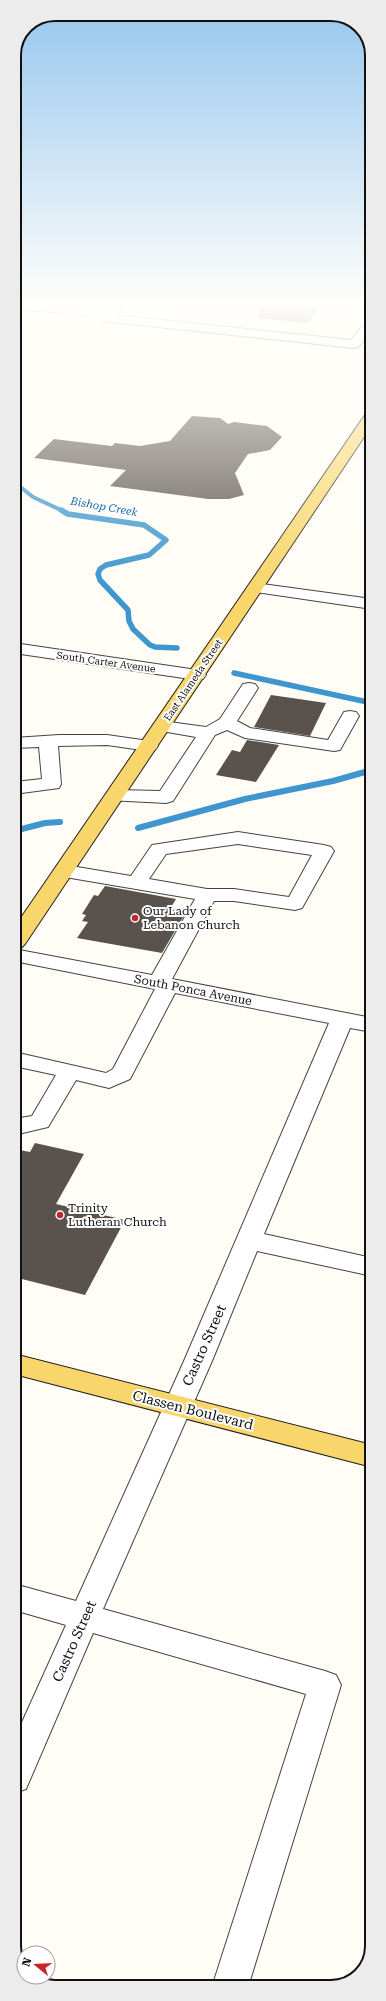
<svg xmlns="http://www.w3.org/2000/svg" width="386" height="2001" viewBox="0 0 386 2001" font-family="'Roboto Serif',serif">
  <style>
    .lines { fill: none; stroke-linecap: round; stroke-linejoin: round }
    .stream-far2 { stroke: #3f96cf; stroke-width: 4 }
    .stream-far1 { stroke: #3f96cf; stroke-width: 5.5 }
    .stream { stroke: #3f96cf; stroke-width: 6 }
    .building { fill: #5a524d }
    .minor-casing { stroke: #444; stroke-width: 2 }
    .major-casing { stroke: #222; stroke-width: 2 }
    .path { stroke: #333; stroke-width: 1.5; stroke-dasharray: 2.5 1; stroke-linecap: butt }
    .minor { fill: #fff; fill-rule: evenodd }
    .major { fill: #f9d66b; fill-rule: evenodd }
    .poi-dot { fill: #c4262e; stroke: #fff; stroke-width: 1.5 }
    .labels { text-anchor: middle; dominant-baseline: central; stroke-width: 4; stroke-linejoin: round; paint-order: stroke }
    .far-street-label { font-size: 10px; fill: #111; stroke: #fff }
    .far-water-label { font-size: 11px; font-style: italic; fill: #1768a6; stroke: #fff }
    .poi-label { font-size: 12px; fill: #111; stroke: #fff; text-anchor: start }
    .street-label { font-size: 12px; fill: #111; stroke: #fff }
    .near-street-label { font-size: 14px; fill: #111; stroke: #fff }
    .rim { fill: none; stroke: #111; stroke-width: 2 }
  </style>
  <rect width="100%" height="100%" fill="#fffdf5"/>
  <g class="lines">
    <!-- stream-far2 -->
    <path class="stream-far2" d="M14,482l19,15 30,14"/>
    <!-- stream-far1 -->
    <path class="stream-far1" d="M61,510l7,4 76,11 22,15 -17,15 -43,10 -6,4 -2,5 2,6 28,30 1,11 4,8 17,16 5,2 22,1
      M234,673l138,30"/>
    <!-- stream -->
    <path class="stream" d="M138,828l107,-29 88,-18 39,-11
      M14,831l31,-8 15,-1"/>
  </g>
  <!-- building -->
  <path class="building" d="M259,306h63l-15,17 -49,-5z
    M192,416l28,2 8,6 6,-2 33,4 15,11 -12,13 -22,4 -13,19 9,22 -15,4h-21l-98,-13 16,-16 -92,-12 20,-19 58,7 3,-3 25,3 30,-5z
    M271,695l55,8 -16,33 -56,-9z
    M247,740l32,5 -23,37 -40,-7 16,-25 8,2z
    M105,886l71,13 -6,10 16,3 -24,41 -85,-15 11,-16 -6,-1 4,-6 -4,-1 12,-19 4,1z
    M35,1143l49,11 -28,50 69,16 -40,75 -71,-18v-128l16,3z"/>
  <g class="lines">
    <defs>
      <path id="minor" d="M112,306h13l-9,9 235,25 13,-16h8v8l-14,15 -4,1 -252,-27 -2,-3z
        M255,583l117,16v10l-123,-18 -2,-3 2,-3z
        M14,643l183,27 6,1 3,4 -3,4 -6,1 -183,-27z
        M249,683l6,1 3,4 -21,33 13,7 78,12 16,-28 6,-1 6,1 3,4 -19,34 -6,1 -89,-13 -18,-8 -12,5 -42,66 -7,2 -58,-3 -2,-4 2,-4 7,-2 45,1 36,-54 -40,-7 -3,-4 3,-4 6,-1 44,6 14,-8 23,-35z
        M59,735h48l42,6 6,1 3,4 -3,4 -6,1 -42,-6 -49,1 3,38 -2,4 -45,6v-12l28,-3 -3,-32 -25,1v-10z
        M238,832l86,13 7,2 3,4 -32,57 -7,2 -61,-9h-20l-42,78 200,39v14l-22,-4 -86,206 108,24v18l-115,-25 -45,110 -109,248 222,62 11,4 5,10 -93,302h-36l94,-293 -213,-61 -67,156 -12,4v-53l52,-115 -52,-15v-26l62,17 108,-240 145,-338 -154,-30 -45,86 -21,9 -33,-8 -28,47 -34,8v-16l18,-3 24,-41 -42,-9v-14l92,21 7,-4 42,-80 -141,-28v-12l138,26 43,-76 -130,-22 -7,-2 -3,-4 3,-4 7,-2 66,11 21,-31zM238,844l74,11 -23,42 -55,-8h-27l-58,-10 17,-25z"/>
      <path id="major" d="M372,411v14l-347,519 -4,4 -7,2v-22l353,-516z
        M14,1354l358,91v22l-358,-93z"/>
    </defs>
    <!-- minor casing -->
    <use href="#minor" class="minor-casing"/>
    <!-- major casing -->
    <use href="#major" class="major-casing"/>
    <!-- path -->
    <path class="path" d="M14,309l74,7"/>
    <!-- minor -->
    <use href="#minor" class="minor"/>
    <!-- major -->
    <use href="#major" class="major"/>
  </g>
  <!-- sky -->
  <linearGradient id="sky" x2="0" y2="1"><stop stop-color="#95c6ee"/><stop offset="0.52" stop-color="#fffefa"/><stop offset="1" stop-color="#fffefa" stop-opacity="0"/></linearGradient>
  <rect width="386" height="586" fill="url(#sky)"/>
  <!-- markers -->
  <g class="poi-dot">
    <circle cx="135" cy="918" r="4"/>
    <circle cx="60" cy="1215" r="4"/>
  </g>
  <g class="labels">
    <!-- far-street labels -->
    <g class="far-street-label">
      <text transform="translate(106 662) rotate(8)">South Carter Avenue</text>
      <text transform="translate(193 680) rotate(-56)">East Alameda Street</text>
    </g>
    <!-- far-water labels -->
    <g class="far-water-label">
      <text transform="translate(104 507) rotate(10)">Bishop Creek</text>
    </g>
    <!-- poi labels -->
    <g class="poi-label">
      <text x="143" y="911">Our Lady of<tspan x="143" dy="14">Lebanon Church</tspan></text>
      <text x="68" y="1208">Trinity<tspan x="68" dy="14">Lutheran Church</tspan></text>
    </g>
    <!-- street labels -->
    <g class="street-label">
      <text transform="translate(193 990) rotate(11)">South Ponca Avenue</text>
    </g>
    <!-- near-street labels -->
    <g class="near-street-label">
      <text transform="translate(204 1345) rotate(-66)">Castro Street</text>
      <text transform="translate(193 1410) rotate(14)">Classen Boulevard</text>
      <text transform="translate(74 1641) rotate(-66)">Castro Street</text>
    </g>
  </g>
  <!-- crop -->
  <path d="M0 0H386V2001H0ZM55 21H331A34 34 0 0 1 365 55V1946A34 34 0 0 1 331 1980H55A34 34 0 0 1 21 1946V55A34 34 0 0 1 55 21Z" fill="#ececec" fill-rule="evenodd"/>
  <path class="rim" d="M55 21H331A34 34 0 0 1 365 55V1946A34 34 0 0 1 331 1980H55A34 34 0 0 1 21 1946V55A34 34 0 0 1 55 21Z"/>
  <!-- north arrow -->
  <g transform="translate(36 1965) rotate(288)"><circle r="19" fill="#ffffff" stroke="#a0a0a0"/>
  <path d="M0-3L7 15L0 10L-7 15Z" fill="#c4262e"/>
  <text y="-6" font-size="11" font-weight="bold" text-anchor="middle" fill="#111111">N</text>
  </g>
</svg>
